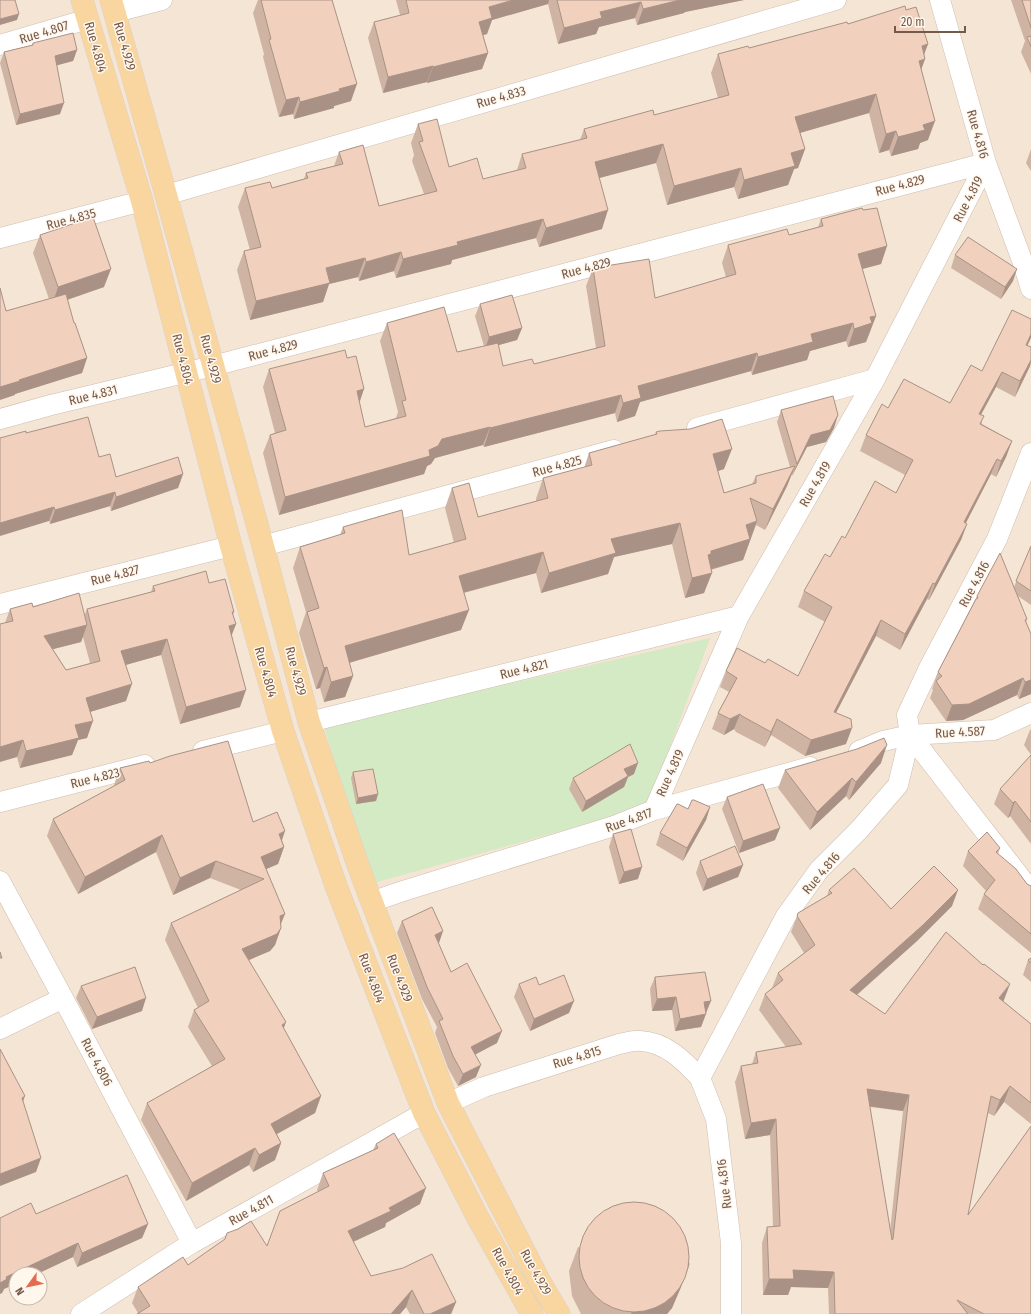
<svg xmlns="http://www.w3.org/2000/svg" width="1031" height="1314" viewBox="0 0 1031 1314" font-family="'Fira Sans Condensed',sans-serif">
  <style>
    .residential { fill: #f4e5d4; fill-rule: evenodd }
    .green { fill: #d4eac4 }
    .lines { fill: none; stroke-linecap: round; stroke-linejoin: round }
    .street-casing { stroke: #d0bdaf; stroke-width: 21 }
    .primary-casing { stroke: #d8d1cd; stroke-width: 23 }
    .street { stroke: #fff; stroke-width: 20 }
    .primary { stroke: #f9d69f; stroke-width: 22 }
    .wall { fill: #cfb4a3; fill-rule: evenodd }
    .shaded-wall { fill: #a99285 }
    .building { fill: #f1d1be; stroke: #a99285; fill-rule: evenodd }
    .labels { text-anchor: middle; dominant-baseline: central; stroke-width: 3; stroke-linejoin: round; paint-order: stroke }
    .street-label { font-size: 13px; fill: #75594b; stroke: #fff7ec }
  </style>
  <rect width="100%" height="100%" fill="#fcf3e6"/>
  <!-- residential -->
  <path class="residential" d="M0,0h1031v1314h-1031zM16,1274h24v24h-24z"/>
  <!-- green -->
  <path class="green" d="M710,638l-62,169 -278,77 -46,-158z"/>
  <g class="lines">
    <defs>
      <path id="street" d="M940,0l46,163 37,100 8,26
        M115,12l47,-12
        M0,45l88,-26
        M166,195l670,-195
        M0,238l142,-37
        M0,419l51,-14 162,-39 773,-203
        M697,428l178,-49
        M263,546l351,-96
        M0,604l231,-58
        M309,722l430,-106
        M910,735l121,156
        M203,751l80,-20
        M859,751l24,-10 27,-6 84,-5 37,-17
        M0,802l145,-37
        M654,810l85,-194 136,-237 111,-216
        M0,881l63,117 129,245
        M371,902l32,-11 211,-65 40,-16 156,-43
        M0,1029l63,-31
        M448,1103l36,-16 135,-43c7,-1 15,-4 21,-3 26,1 44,20 60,37
        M81,1314l111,-71 232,-130
        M731,1314v-71l-15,-124 -16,-41 86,-162 33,-46 40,-40 39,-45 12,-50 -3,-20 22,-47 68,-129 34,-86"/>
      <path id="primary" d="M82,0l60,201 89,345 52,185 53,155 88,227 54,105 54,96
        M111,0l55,195 97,351 46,176 50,146 89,235 92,179 19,32"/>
    </defs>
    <!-- street casing -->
    <use href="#street" class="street-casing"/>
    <!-- primary casing -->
    <use href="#primary" class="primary-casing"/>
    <!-- street -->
    <use href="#street" class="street"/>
    <!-- primary -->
    <use href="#primary" class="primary"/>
  </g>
  <!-- wall -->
  <path class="wall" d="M258,0h74l19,101 -17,5v2l-40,11 -1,-5 -14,3 -16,-60 1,-3 -11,-41z
    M396,0h348l-59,12 -1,1 -47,12 -2,-7 -36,9 -3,7 -38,10 -10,-40 -56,16 -5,14 -4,1 5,18 -6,16 -55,14v-1l-44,11 -15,-55 6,-16 26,-7z
    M1011,0h20v74l-10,-22 4,-11z
    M906,10l22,34 -4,10 1,5 -4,11 7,70 -8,3 -2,6 -27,7 -2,-6 -10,3 -10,-40 -69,20 5,16 -7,19 -4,1 -6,16 -50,14 -4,-12 -67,18 -11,-42 -57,15 3,51 -63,18 -3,-9 -84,22 -1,4 -55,14 -2,-7 -35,10 -1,-4 -29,7 -6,18 -73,18 -13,-50 7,-19 6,-1 -12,-43 7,-19h27l32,-9 2,-6 28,-7 5,-14 40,54 45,-12 -12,-33 2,-6 -3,-12 7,-19 31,43 34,12 34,-9 5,-16 58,-14 4,-11 70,-14 64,-17 -7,-25 7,-19 31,-6 99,-24z
    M33,43l44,7 -4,11 -17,4 4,49 -44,11 -16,-62 4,-11 28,-7z
    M1031,149v22l-5,-8z
    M863,210l24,36 -6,18 -19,5 14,47 -10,26 -18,5 -2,-6 -36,10 -3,9 -55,15 -1,-4 -111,31 -5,14 -18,6 -2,-9 -131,34 -1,-2 -48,13 -4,6 -4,2 -3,8 -145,41 -16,-62 7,-18 5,-2 -12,-46 6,-18 90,33 6,25 31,-9 2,-6 -18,-71 7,-18 70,29 27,-6 -9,-30 5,-12 42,24 -5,12 -19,5 5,21 31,-2 62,-16 -10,-62 7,-18 62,30 71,-21 -4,-14 6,-18 61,-10 29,-8 3,-8z
    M40,235l64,52 -37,13 7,23 13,35 -5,15 -67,21v1l-9,-84 43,-12 -16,-46z
    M955,255l58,26 -12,18 -50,-31z
    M1027,346l4,1v17l-16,33 -19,-10 -15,28 1,9 30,17 -6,16 -10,20 -5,-3 -25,49 1,1 -6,16 -32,60 -2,-1 -27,51 -24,-14 -40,77 10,31 -41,12 -34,-21 -6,12 -29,-15 -2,-3 -10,6 -12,-6 6,-16 11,-21 -9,-5 6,-16 39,-8 33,13 27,-54 -27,-15 6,-16 41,-53 51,-45 9,-18 -45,-24 6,-16 22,-27 62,-5 32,-32z
    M781,410l53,18 -8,14 -19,5 -15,29v-2l-5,12 -22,44 -9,-5 -13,35 -32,10 -7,23 -19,5 -13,-54 -58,13 -6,17 -67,19 -5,-20 -72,20 -3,37 -112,33 4,13 -8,21 -21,5 -4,-14 -4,1 -17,-56 7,-21 -13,-44 7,-21 40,-12 3,-8 66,28 45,-12 -9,-35 7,-20 26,29 58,-16v-2l7,-21 41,-10 5,-15 66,-18 1,-3 68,37 -6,2 6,22 28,-9 4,-8 34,-9 -13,-45z
    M26,433l73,24 17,20 67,-3 -5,14 -67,23 -1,-5 -60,18z
    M1031,546v59l-13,-9 9,23 -1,4 5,11v60l-12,5 -2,-4 -54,25 -17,1 -16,-23 3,-8 -1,-1 6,-17 39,-76 37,-9z
    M209,583l25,29 -1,3 3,9 -4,11 8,72 -60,17 -19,-69 -36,10 1,36 -36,11 -3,26 -9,2 -6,15 -52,13 -3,-11 -12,-134 5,-14 23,-2 52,7 2,-5 64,-17 2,-6zM83,637l7,26 -24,7 -13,-21 28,-7z
    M1031,729v26l-7,-10 6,-15z
    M1031,755v89l-21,-28 -2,2 -14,-14 6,-15z
    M150,763l103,59 29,18 2,7 -6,17 -12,5 15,59 -6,17 -5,6 -21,9 35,69 37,67 -6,17 -38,21 4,9 -6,17 -22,12 -4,-7 -63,36 -45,-81 6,-17 65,-37 -24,-39 6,-17 4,-2 -33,-68 6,-17 70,-33 -31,-12 -37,17 -17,-43 -78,42 -31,-58 6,-17 61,-33v-1l6,-17z
    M881,763l-32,37 -3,-4 -36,34 -32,-42 7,-18z
    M353,772l25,22 -2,7 -20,3 -5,-26z
    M634,774l-6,3 -4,10 -42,25 -13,-23 4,-11z
    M727,797l48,43 -36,13 -17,-44z
    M710,807l-4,13 -23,41 -27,-16 4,-12 28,-24z
    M613,834l25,45 -19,5 -10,-37z
    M1000,848l-2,6 29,30 4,2v67l-53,-44 6,-15 2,-3 -23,-25 5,-15z
    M700,861l43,4 -5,12 -35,14 -7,-18z
    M829,890l62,19 61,-3 -35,35 -60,54 28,19 119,-14 -1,1 28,23v100l-27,-22 -10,14 -6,-3 -20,102 63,99h-202l-1,-26 -37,-1 -3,8h-25l-1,-52 5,-16h6l-3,-92 -25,4 -10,-57 6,-16 11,-2 4,-12 30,-5 -27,-37 6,-16 7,-6 6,-15 26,-20 -13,-21 6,-16 30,-20zM870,1107l33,4 -13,120z
    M402,921l37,22h-1l13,29 46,71 -22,11 1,23 -18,9 -10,-18 -13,-35 2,-6 -15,-28 -25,-66z
    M1031,958v24l-8,-7 5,-15z
    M655,977l51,36 -5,14 -26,4 -3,-21 -20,1 -2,-22z
    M519,984l20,1 30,28 -39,18 -16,-34z
    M81,986l61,25 -50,18 -16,-31z
    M376,1144l44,60 -34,19 -1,4 -32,15 18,34 85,26 -5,12h-41l-4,-7 -6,7h-263l1,-1 -6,-10 6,-16 50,-22 79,-19 51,-55 -1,-1 6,-17 50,-23z
    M36,1214l112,10 -6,14 -65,29 -4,-10 -36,17h-21l-12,15 -2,4 -2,1z
    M578,1247l103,40 -9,21 -5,6h-86l-9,-18 -3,-25z"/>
  <!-- shaded-wall -->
  <path class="shaded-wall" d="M513,0h36l-1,4 -56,16 -5,14 -14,4 6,-16 10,-15z
    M680,0h64l-59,12 -1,1 -47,12 6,-16z
    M641,2l-6,16 -36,9 -3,7 -38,10 6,-16 36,-16z
    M19,14l-2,6 -17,5v-6z
    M928,44l-6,16 3,-1 -7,19 -6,2 10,-34z
    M77,50l-4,11 -22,6 4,-11z
    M488,53l-6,16 -55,14 6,-16z
    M433,66l-6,16 -44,11 5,-16z
    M357,84l-6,17 -17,5v2l-40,11 6,-17 39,-13z
    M876,94l-7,19 -80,23 6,-19z
    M299,97l-6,17 -14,3 7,-17z
    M64,103l-4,11 -44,11 4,-11z
    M935,121l-7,19 -8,3 -2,6 -27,7 7,-19 25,-12z
    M896,131l-7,19 -10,3 7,-19z
    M663,144l-7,19 -68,18 7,-19z
    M805,149l-7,19 -4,1 -6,16 -50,14 6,-19 47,-27z
    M741,168l-7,19 -67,18 7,-19z
    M608,210l-6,19 -63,18 7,-19z
    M543,219l-7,19 -84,22 -1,4 -55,14 7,-19 54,-17z
    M887,246l-6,18 -30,8 7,-18z
    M401,252l-7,19 -35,10 7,-19z
    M365,258l-7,19 -29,7 -6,18 -73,18 6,-19 70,-33z
    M111,269l-7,18 -52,18 6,-18z
    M1017,269l-4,12 -12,18 4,-12z
    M876,316l-10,26 -18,5 6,-18 16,-12z
    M853,323l-7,18 -36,10 -3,9 -55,15 6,-18 53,-23z
    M522,328l-5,12 -32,9 4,-12z
    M1031,334v4l-11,23 6,-16z
    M757,353l-6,18 -111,31 -5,14 -18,6 6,-19 15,-17z
    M87,358l-5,15 -67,21v1l-15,5v-13l19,-7z
    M1031,360l-1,6 -15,31 5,-16z
    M1002,372l-6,15 -23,42 6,-15z
    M364,389l-6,18 -1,-16z
    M621,395l-6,18 -131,34 6,-19z
    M838,415l-4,13 -8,14 -19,5 -15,29 5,-12 14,-29z
    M490,427l-7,18 -48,13 -4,6 -4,2 -3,8 -145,41 6,-18 144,-47 13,-11z
    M1012,441l-6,16 -10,20 5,-16z
    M732,449l-8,20 -18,6 7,-21z
    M997,459l-6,15 -33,64 6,-16z
    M795,466l-8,20 -22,44 8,-21z
    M183,474l-5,14 -67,23 5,-14z
    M115,492l-5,14 -60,18 5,-14z
    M54,507l-5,14 -49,15v-13z
    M757,521l-14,39 -38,11 7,2 -8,20 -19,5 7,-20 19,-27 35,-26z
    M680,523l-8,21 -58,13 -6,17 -67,19 8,-20 62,-34z
    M967,524l-6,16 -32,60 6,-16z
    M543,552l-7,21 -85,23 8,-20z
    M933,583l-6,16 -27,51 5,-16z
    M469,610l-8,20 -123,36 7,-20z
    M881,620l-5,16 -48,92 6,-16z
    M236,624l-7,17v-15z
    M87,625l-6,17 -43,11 6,-17z
    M167,639l-6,16 -46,13 6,-17z
    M327,667l-7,21 -4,1 8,-21z
    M353,676l-8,21 -21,5 7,-20z
    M1023,678l-6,17 -54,25 -17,1 6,-16z
    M1031,680v14l-12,5 6,-17z
    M132,684l-6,17 -46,14 6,-17z
    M246,690l-6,17 -60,17 6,-17z
    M740,714l-6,15 -10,6 6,-16z
    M777,719l-6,16 -6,12 6,-15z
    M93,721l-6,17 -9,2 -6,15 -52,13 6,-17 49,-26z
    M852,728l-6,16 -41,12 6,-16z
    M23,740l-6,17 -17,5v-15z
    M887,745l-6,18 -32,37 7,-18z
    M638,763l-4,11 -6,3 -4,10 -42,25 4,-11 38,-32z
    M852,778l-6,18 -36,34 7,-18z
    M378,794l-2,7 -20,3 2,-6z
    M1015,801l-5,15 -2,2 5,-15z
    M710,807l-4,13 -23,41 4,-13z
    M780,828l-5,12 -36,13 4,-12z
    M285,831l-6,18v-15z
    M162,835l-6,17 -78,42 7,-17z
    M284,847l-6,17 -23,10 6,-17z
    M216,861l-6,17 -37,17 7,-17z
    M743,865l-5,12 -35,14 4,-12z
    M642,867l-4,12 -19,5 5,-12z
    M958,890l-6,16 -35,35 -73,65 6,-16z
    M285,914l-7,17 2,-15z
    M281,928l-6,17 -5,6 -35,15 7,-17z
    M443,931l-4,12 -9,4 5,-12z
    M1010,984l-6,16 -11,14 6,-16z
    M676,997l-4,13 -20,1 5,-12z
    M146,998l-4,13 -50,18 5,-12z
    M574,1001l-5,12 -39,18 4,-12z
    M711,1001l-5,12 -7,1 5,-12z
    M706,1014l-5,13 -26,4 5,-12z
    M286,1022l-6,17 2,-14z
    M502,1031l-5,12 -30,16 4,-12z
    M481,1065l-5,12 -18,9 5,-12z
    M1010,1086l-6,16 -10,14 6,-16z
    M867,1089l42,6 -6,16 -42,-6z
    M25,1096l-5,14 2,-12z
    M321,1096l-6,17 -51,28 7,-17z
    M776,1119l-6,16 -25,4 6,-16z
    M281,1143l-6,17 -22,12 6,-17z
    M255,1148l-6,17 -63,36 6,-18z
    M41,1158l-5,14 -36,14v-12z
    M426,1188l-6,16 -34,19 -1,4 -43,20 6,-16 41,-23z
    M148,1224l-6,14 -65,29 5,-14z
    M78,1243l-5,14 -36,17h-21v10l-12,5 -2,4 -2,1v-11l6,-6z
    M690,1263l-9,24 -9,21 -5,6h-36l1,-3z
    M793,1270l41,2 -6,16 -37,-1 -3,8h-25l6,-16z
    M412,1290l-6,17 -6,7h-9z
    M456,1302l-5,12h-21z"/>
  <!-- building -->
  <path class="building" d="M0,0h15l4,14 -19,5z
    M261,0h71l25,84 -18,5 1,2 -40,11 -1,-5 -13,3 -17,-60 2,-1z
    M406,0h107l-24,7 3,11 -13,4 9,31 -55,14v-1l-45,11 -14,-55 35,-9z
    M557,0h123l-37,9 -2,-7 -41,10 2,6 -38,10z
    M1022,0h9v28z
    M905,6l1,4 10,-3 12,37 -6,2 3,13 -6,2 16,60 -12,4 2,5 -27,7 -2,-6 -10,3 -10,-40 -81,23 10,32 -14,4 4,13 -51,14 -3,-12 -67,18 -11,-42 -68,18 13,48 -62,18 -3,-9 -86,23 1,3 -55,14 -2,-7 -35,10 -1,-4 -39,10 4,15 -74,18 -12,-50 17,-4 -16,-59 25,-6 2,6 36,-10 -2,-5 37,-9 -4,-12 24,-7 16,61 58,-15 -18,-49 4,-1 -5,-17 19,-5 12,48 28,-9 6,21 43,-11 -4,-14 65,-16 -3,-9 69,-19 1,5 75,-20 -11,-41 30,-8 1,2 98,-26 1,2z
    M73,33l4,17 -22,6 9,47 -44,11 -16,-62 29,-7v-2z
    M1031,36v11l-4,-10z
    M862,208l1,2 14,-2 10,38 -29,8 18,62 -6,1 2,6 -18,6 -1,-6 -42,11 2,8 -55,15 -1,-4 -119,33 3,12 -18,5 -2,-8 -131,33v-1l-48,12 -4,7 -9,4 1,6 -145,41 -15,-62 16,-5 -17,-61 76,-19 2,8 9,-2 8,33 -7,2 8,36 41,-11 -4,-15 4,-1 -19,-77 57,-16 13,45 41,-9 5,23 29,-7 2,5 71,-18 -12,-78 56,-9 6,39 81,-24 -8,-29 59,-16 2,6 34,-9 -2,-7z
    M93,217l18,52 -53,18 -18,-52z
    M968,237l49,32 -12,18 -50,-32z
    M0,288l6,23 60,-17 8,29h1l12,35 -68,22 1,1 -20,6z
    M512,295l10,33 -33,9 -9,-33z
    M1012,310l19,9v15l-5,11 5,2v13l-11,21 -18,-9 -23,42 5,2 -4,8 32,17 -11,20 -4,-2 -33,63 3,2 -32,60 -2,-1 -28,51 -24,-14 -47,92 17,7 1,9 -41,12 -34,-21 -6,13 -29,-16 -2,-2 -10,5 -12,-6 19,-35 -11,-7 11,-23 28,15 3,-4 30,17 34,-69 -28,-16 21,-37 5,3 12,-21 3,2 30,-57 21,12 17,-33 -47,-25 16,-31 6,4 16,-29 46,24 21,-38 11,6z
    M833,396l5,19 -8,15 -19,5 -14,29 -16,-54z
    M88,417l11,40 11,-3 6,23 62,-20 5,17 -67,23 -1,-5 -60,18 -1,-3 -54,16v-85l26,-7v2z
    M722,419l10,30 -19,5 11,39 32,-10v-7l39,-10 -22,43 -23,-11 7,23 -11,4 4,14 -39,12v3l-3,1 4,18 -20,5 -12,-55 -69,16 5,14 -67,20 -6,-21 -84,24 10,34 -124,36 8,30 -22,6 -4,-15 -3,1 -17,-56 12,-4 -19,-61 45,-14 -2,-6 59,-17 7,45 57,-16 -14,-51 17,-5 9,34 70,-19 -5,-20 49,-13 -3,-12 68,-19 -1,-2 4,-1 30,-2z
    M1031,546v45l-15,-10z
    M1000,553l27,66 -2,1 6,14v46l-6,2 -2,-4 -54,26 -17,1 -16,-24 6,-5 -4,-4 38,-73 2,-1 -1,-2z
    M206,571l3,12 16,-4 9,33h-2l4,12 -7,2 17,64 -60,17 -19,-68 -46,12 11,33 -46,14 7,23 -18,4 4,13 -53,13 -3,-11 -23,7v-123l13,-3 -3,-12 22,-6 1,4 46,-14 8,32 -43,11 22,34 34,-9 -13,-52 68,-18 -2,-5z
    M884,738l3,7 -31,37 -4,-4 -35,34 -32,-42 72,-21z
    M228,741l25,81 24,-10 8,19 -6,3 5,13 -23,10 24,57 -5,2 1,12 -4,6 -35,15 44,73 -4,3 39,71 -50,28 10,19 -22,12 -4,-7 -63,35 -45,-80 78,-44 -31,-49 15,-9 -38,-78 93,-44 -48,-18 -36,17 -18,-43 -77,42 -32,-58 72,-39 -5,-12 29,-7 1,2 20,-7z
    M630,744l8,19 -14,6 4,7 -42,25 -13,-23z
    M1031,755v67l-16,-21 -2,2 -13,-14z
    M373,769l5,25 -20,4 -5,-26z
    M763,784l17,44 -37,13 -16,-44z
    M692,800h2l16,7 -23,41 -27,-15 17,-29h1l10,5z
    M631,829l11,38 -18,5 -11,-38z
    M987,832l13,16 -4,4 20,17 11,15 4,2v48l-47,-40 11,-14 -27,-29z
    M735,846l8,19 -36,14 -7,-18z
    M934,866l24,24 -35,35 -73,65 35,24 61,-82 37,33 1,-1 26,20 -11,14 32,26v79l-21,-17 -10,14 -9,-4 -23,119 63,-89v188h-47l-27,-14 11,14h-133l-1,-42 -41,-2 1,9h-25l-2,-52 13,-1 -4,-107 -25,4 -10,-57 17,-3 -2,-11 46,-8 -37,-50 18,-14 -5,-7 37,-28 -18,-29 1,-3 34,-20 -3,-3 25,-22 37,41zM867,1089l42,6 -16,144 -1,1z
    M432,907l11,24 -8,4 16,37 16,-9 35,68 -31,16 10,18 -18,9 -10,-18 -14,-35 4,-2 -16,-32 -25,-66z
    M0,952l2,6h-2z
    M1031,958v5l-3,-3z
    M135,967l11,31 -49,19 -16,-31z
    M705,972l6,29 -7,1 2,12 -26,5 -4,-22 -19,2 -2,-22z
    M564,975l10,26 -40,18 -15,-35 17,-7 3,8z
    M0,1049l25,47 -3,2 19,60 -41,16z
    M394,1133l32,55 -37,20 2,3 -43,20 23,45 32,-8 29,-14 24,48 -26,12h-6l-12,-24 -21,24h-254l13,-8 -12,-19 45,-30 5,8 37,-26 2,-6 11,-4 13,-8 16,25 13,-35 49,-25 -6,-13 55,-25 -2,-4z
    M127,1175l21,49 -66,29 -4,-10 -72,34 1,2 -7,4v-65l31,-15 5,11z
    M579 1257a55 55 0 1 1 110 0a55 55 0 1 1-110 0Z"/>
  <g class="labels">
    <!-- street labels -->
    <g class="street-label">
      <text transform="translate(44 32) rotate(-17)">Rue 4.807</text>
      <text transform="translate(125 46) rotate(74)">Rue 4.929</text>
      <text transform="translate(96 47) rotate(74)">Rue 4.804</text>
      <text transform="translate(501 97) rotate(-16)">Rue 4.833</text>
      <text transform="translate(978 134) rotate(74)">Rue 4.816</text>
      <text transform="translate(900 185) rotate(-15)">Rue 4.829</text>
      <text transform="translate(968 199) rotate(-63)">Rue 4.819</text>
      <text transform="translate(71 219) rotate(-15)">Rue 4.835</text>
      <text transform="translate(586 268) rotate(-15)">Rue 4.829</text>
      <text transform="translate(273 350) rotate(-15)">Rue 4.829</text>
      <text transform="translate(183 359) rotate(76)">Rue 4.804</text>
      <text transform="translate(211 359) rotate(75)">Rue 4.929</text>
      <text transform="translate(93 395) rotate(-14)">Rue 4.831</text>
      <text transform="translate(557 466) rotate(-15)">Rue 4.825</text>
      <text transform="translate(815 484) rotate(-60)">Rue 4.819</text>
      <text transform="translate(115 575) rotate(-14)">Rue 4.827</text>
      <text transform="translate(974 584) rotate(-62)">Rue 4.816</text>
      <text transform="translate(524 669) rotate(-14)">Rue 4.821</text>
      <text transform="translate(296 671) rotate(75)">Rue 4.929</text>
      <text transform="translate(266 672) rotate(74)">Rue 4.804</text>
      <text transform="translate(960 732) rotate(-3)">Rue 4.587</text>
      <text transform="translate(670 773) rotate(-66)">Rue 4.819</text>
      <text transform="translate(95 778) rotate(-14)">Rue 4.823</text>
      <text transform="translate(629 820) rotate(-20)">Rue 4.817</text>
      <text transform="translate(821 873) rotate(-50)">Rue 4.816</text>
      <text transform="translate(372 978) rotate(69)">Rue 4.804</text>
      <text transform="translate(400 978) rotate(69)">Rue 4.929</text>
      <text transform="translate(577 1057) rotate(-17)">Rue 4.815</text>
      <text transform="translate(97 1062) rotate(62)">Rue 4.806</text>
      <text transform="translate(724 1184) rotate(-97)">Rue 4.816</text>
      <text transform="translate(251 1210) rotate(-29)">Rue 4.811</text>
      <text transform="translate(508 1271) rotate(61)">Rue 4.804</text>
      <text transform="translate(536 1272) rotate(61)">Rue 4.929</text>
    </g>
  </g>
  <!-- north arrow -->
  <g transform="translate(28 1286) rotate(237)"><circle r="19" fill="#fff7ec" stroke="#c8b8ac"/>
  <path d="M0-3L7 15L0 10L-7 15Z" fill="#e46b4d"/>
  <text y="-6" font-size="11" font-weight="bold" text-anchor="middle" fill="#75594b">N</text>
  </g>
  <!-- scale -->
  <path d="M895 26v6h70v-6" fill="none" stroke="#75594b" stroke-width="2"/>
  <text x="901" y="26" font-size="12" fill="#75594b" stroke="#fff7ec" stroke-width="3" paint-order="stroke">20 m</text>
</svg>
